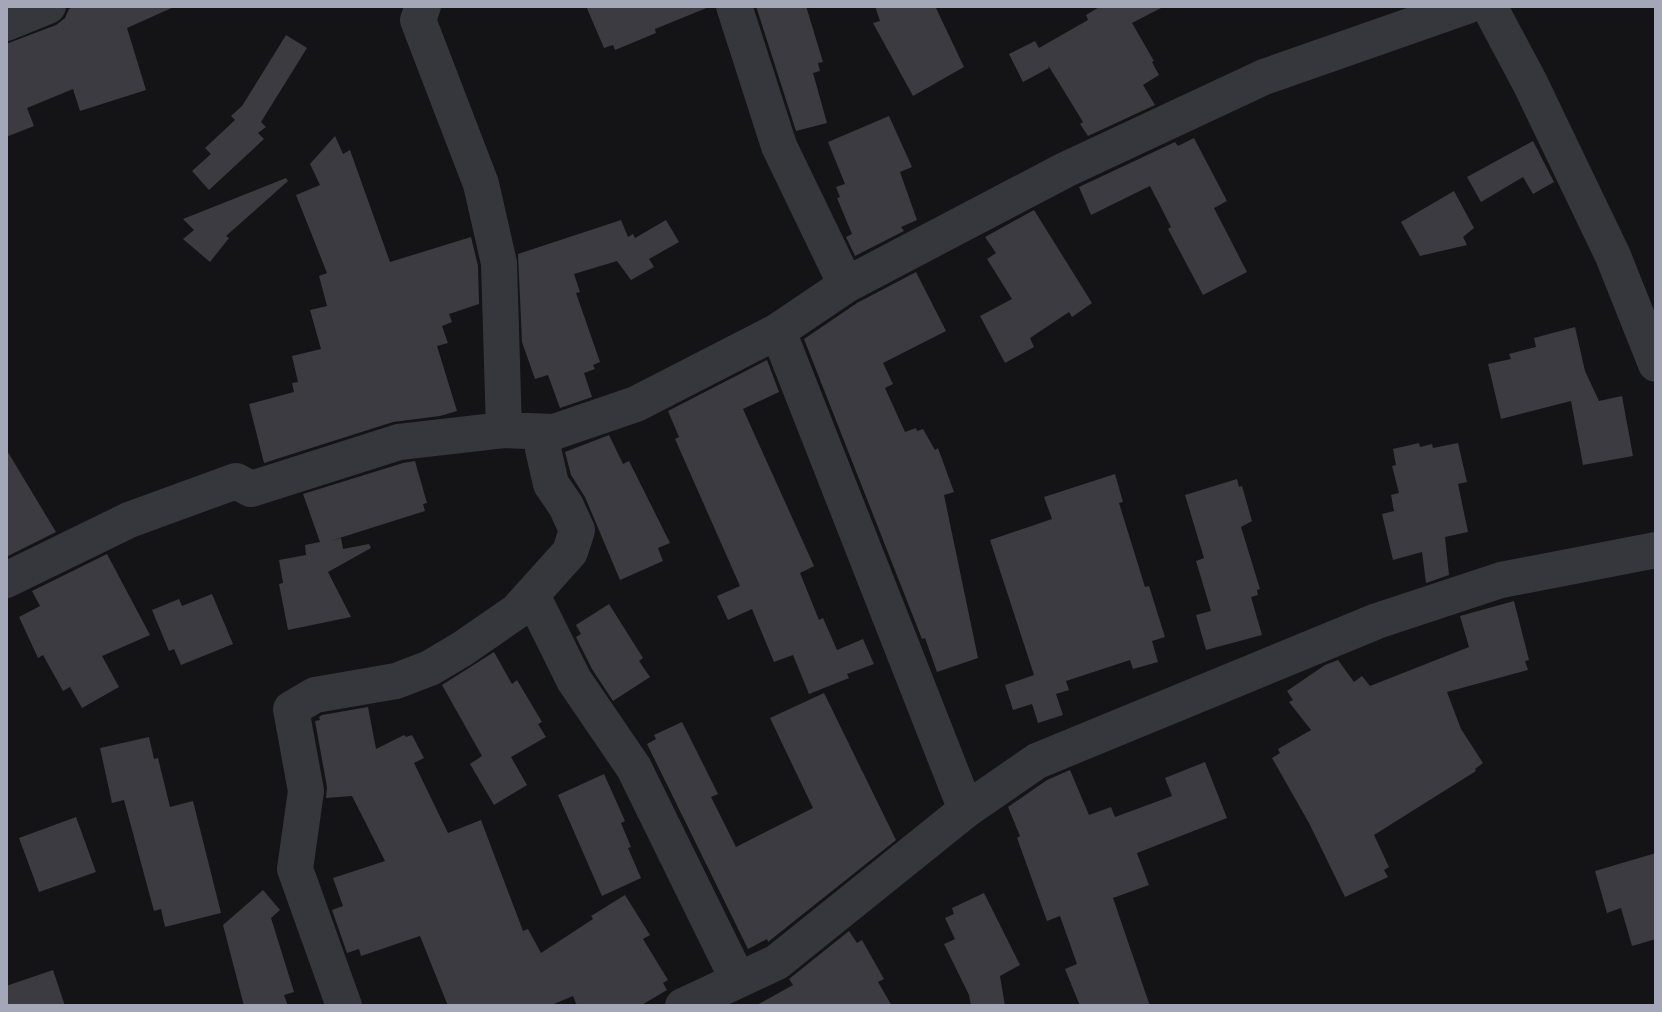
<svg xmlns="http://www.w3.org/2000/svg" width="1662" height="1012" viewBox="0 0 1662 1012" font-family="Cabin,sans-serif">
  <style>
    .building { fill: #3b3b41 }
    .lines { fill: none; stroke-linecap: round; stroke-linejoin: round }
    .street { stroke: #36363d; stroke-width: 36 }
  </style>
  <rect width="100%" height="100%" fill="#141416"/>
  <!-- building -->
  <path class="building" d="M75,6h101l-49,22 19,62 -66,21 -7,-22 -46,19 7,18 -28,11v-93l50,-19 9,-7 4,-9z
    M586,6h123v1l-54,22 1,4 -41,17 -2,-5 -9,3z
    M756,6h50l17,56 -5,1 2,8 -7,2 14,50 -31,8z
    M875,6h60l29,61 -51,29 -40,-73 7,-2z
    M1101,6h64l-33,17 22,38 -2,1 7,13 -16,10 12,20 -67,31 -8,-12 3,-2 -35,-57 1,3 -26,14 -14,-28 26,-13 4,7 49,-28 -2,-5z
    M286,35l21,13 -46,74 5,5 -8,6 6,6 -55,51 -17,-19 19,-17 -6,-6 30,-28 -4,-4 11,-10z
    M889,116l23,51 -12,5 17,48 -16,7 3,4 -49,25 -9,-19 6,-3 -15,-36 3,-1 -4,-10 9,-3 -17,-42z
    M335,136l8,18 7,-4 40,112 81,-25 7,29 1,38 -30,10 3,8 -10,4 6,17 -11,3 20,65 -17,5 -47,6 -129,41 -15,-59 45,-12 -2,-9 6,-1 -6,-26 29,-7 -11,-39 17,-4 -8,-30 8,-3 -31,-78 24,-10 -10,-21z
    M1194,138l33,63 -13,7 33,64 -44,23 -35,-66 3,-2 -21,-41 -59,29 -12,-28 96,-45 3,4z
    M1533,141l21,41 -21,12 -10,-17 -42,25 -14,-25z
    M286,178l2,3 -62,55 3,2 -19,24 -27,-23 11,-9 -11,-11z
    M1454,191l20,37 -11,9 4,8 -47,11 -19,-34z
    M1034,210l58,93 -20,14 -3,-5 -39,26 4,9 -29,16 -25,-47 32,-17 -25,-40 9,-6 -11,-16z
    M621,220l7,17 5,-3 2,4 31,-18 13,22 -30,17 5,8 -23,13 -14,-19 -43,13 6,18 -4,1 24,69 -7,3 2,4 -11,4 8,24 -32,11 -12,-33 -13,4 -13,-37 -4,-88z
    M916,272l30,59 -63,32 10,21 -8,4 20,44 11,-4 1,3 6,-2 12,21 3,-2 16,44 -10,3 34,163 -41,14 -12,-34 -3,1 -118,-300 53,-36z
    M1575,327l10,44 14,30 23,-5 11,60 -50,9 -12,-64 -70,18 -13,-55 23,-5 -2,-5 27,-7 -2,-9z
    M767,360l12,32 -36,17 71,157 -14,7 19,47 4,-2 14,32 26,-11 11,25 -27,10 2,4 -40,16 -16,-39 -19,7 -22,-53 -24,11 -11,-24 23,-10 -65,-147 4,-2 -11,-26z
    M609,435l14,29 6,-3 41,82 -12,5 5,13 -43,19 -35,-83 -14,-22 -6,-23z
    M1419,443l1,4 12,-3 1,4 25,-5 9,39 -9,2 10,48 -23,5 4,38 -23,8 -4,-31 -29,8 -11,-46 12,-3 -3,-16 8,-2 -7,-27 4,-1 -3,-16z
    M6,449l50,83 -50,25z
    M415,461l12,42 -4,1 2,7 -95,30 11,-3 2,11 26,-5 2,4 -43,24 23,45 -63,13 -9,-46 4,-1 -4,-23 27,-5 -1,-10 15,-3 -17,-48 100,-31z
    M1115,474l8,28 -4,1 26,84 4,-1 16,51 -13,4 6,21 -25,7 -3,-9 -64,21 3,9 -13,4 7,21 -25,8 -6,-19 -19,6 -8,-25 29,-10 -44,-135 62,-21 -8,-22z
    M1237,479l2,8 3,-1 10,35 -11,6 19,62 -3,1 1,5 -7,2 11,38 -56,15 -10,-35 15,-4 -15,-50 8,-3 -19,-63z
    M107,554l43,81 -48,21 17,31 -37,21 -12,-21 -7,4 -20,-36 -5,3 -19,-41 21,-11 -8,-15z
    M212,594l21,50 -52,21 -7,-16 -5,2 -17,-41 27,-11 3,7z
    M1514,601l15,59 -4,1 3,9 -81,22 14,37 22,34 -8,6 1,2 -102,64 15,32 -5,3 4,7 -43,20 -36,-74 -37,-65 8,-5 -2,-4 33,-19 -22,-28 4,-2 -6,-9 38,-26 13,-5 16,22 8,-6 8,10 99,-39 -9,-31z
    M609,604l34,54 -4,3 11,16 -37,24 -21,-32 -16,-32 5,-3 -5,-9z
    M494,652l18,32 5,-4 25,42 -4,2 8,13 -35,20 16,28 -33,20 -24,-41 12,-8 -40,-71z
    M824,693l72,147 -128,102 -1,-3 -19,10 -101,-205 9,-5 -2,-4 28,-13 36,72 -7,3 25,50 77,-39 -43,-90z
    M368,707l8,42 28,-14 2,2 6,-2 12,23 -10,5 34,70 33,-13 42,111 5,-2 13,24 52,-34 -2,-3 34,-21 25,40 -7,4 25,41 -5,3 4,7 -27,16h-63l-4,-10 -24,10h-101l-28,-70 -59,20 -2,-7 -12,4 -15,-43 11,-4 -10,-28 52,-17 -33,-65 -26,2 1,-11 -12,-66 5,-1 -1,-3 3,-2z
    M149,737l5,22 4,-1 12,49 23,-6 28,112 -56,14 -4,-18 -7,2 -30,-111 -12,3 -12,-55z
    M1205,762l22,56 -90,35 12,32 -36,13 37,108h-70l-15,-37 12,-5 -17,-48 -13,5 -30,-83 3,-2 -12,-29 39,-27 23,-10 19,45 22,-8 4,10 57,-21 -7,-18z
    M604,774l21,47 -4,2 10,24 -3,1 13,30 -39,18 -44,-101z
    M76,817l20,55 -57,20 -20,-54z
    M1656,853v86l-24,7 -11,-38 -14,5 -12,-42z
    M263,890l17,20 -9,8 23,74 -10,3 4,11h-44l-21,-81z
    M984,893l36,72 -20,11 5,30h-34l-2,-11 -25,-51 11,-5 -10,-21 9,-4 -2,-6z
    M849,931l8,12 5,-3 22,39 -6,3 14,24h-137l38,-21 -4,-6z
    M53,970l12,36h-59v-20z"/>
  <g class="lines">
    <!-- street -->
    <path class="street" d="M423,6l-5,14 63,164 18,79 5,167
      M734,6l45,140 67,139
      M1489,6l41,77 83,173 43,108
      M6,23l42,-17
      M778,331l188,479
      M6,580l123,-60 107,-39 15,8 148,-47 105,-12 50,2 82,-28 142,-73 68,-46 219,-115 199,-93 203,-71
      M532,595l42,85 60,88 104,212
      M344,1006l-49,-137 11,-78 -15,-82 24,-14 81,-14 34,-13 32,-19 55,-38 53,-59 7,-22 -11,-24 -15,-22 -8,-35 1,-17
      M683,1006l94,-44 189,-152 71,-49 340,-140 124,-41 155,-30"/>
  </g>
  <!-- border -->
  <rect width="1662" height="1012" fill="none" stroke="#a4a7b7" stroke-width="16"/>
</svg>
